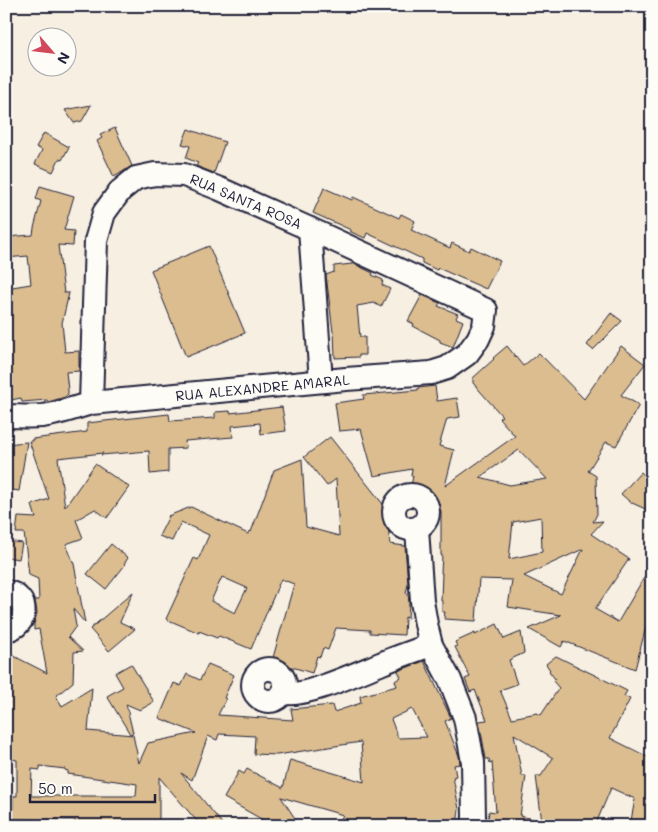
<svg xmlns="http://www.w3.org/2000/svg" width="658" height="832" viewBox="0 0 658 832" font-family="Mali,sans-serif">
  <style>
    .building { fill: #dcbd8f; stroke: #22223b; fill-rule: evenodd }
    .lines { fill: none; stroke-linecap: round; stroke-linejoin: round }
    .minor-casing { stroke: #22223b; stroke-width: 26 }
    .minor { stroke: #fdfcf7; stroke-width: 22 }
    .labels { text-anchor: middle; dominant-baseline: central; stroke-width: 4.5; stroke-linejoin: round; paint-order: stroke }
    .street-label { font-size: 14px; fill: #22223b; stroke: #fdfcf7 }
  </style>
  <rect width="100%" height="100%" fill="#f6efe2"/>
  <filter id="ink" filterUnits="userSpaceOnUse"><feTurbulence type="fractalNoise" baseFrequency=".02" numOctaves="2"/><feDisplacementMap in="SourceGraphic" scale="10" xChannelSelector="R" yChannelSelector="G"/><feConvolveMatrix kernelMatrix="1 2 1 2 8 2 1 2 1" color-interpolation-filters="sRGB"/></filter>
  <g filter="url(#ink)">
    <!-- building -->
    <path class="building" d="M91,105l-9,16 -8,2 -9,-13z
      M115,128l17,38 -18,11 -17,-36 5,-3 -2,-3z
      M188,129l37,13 -11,31 -18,-7 2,-3 -12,-5 4,-12 -8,-2z
      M44,133l25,14 -7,13 -3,-1 -6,13 -18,-8 7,-14 -6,-3z
      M40,186l34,10 -10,34 10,1 -1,15 -15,-1 6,48h5l-7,30 3,29 14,-1v20l-13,1 2,18v4l-3,3 -17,5 -1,-2 -25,2 -1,-4 -15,3v-113l25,-4 -3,-28 -22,2v-21l27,-2 1,-7 7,-27 -5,-2z
      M324,188l28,12 1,-3 46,21 2,-4 14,7 -4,9 39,18 2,-5 17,8 2,-4 29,14 -14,28 -48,-21 -1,2 -15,-7v-4l-55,-26 -2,5 -14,-6v-2l-38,-17z
      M209,246l36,87 -59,24 -35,-87z
      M352,263l21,10 -1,2 11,5 -1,5 8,4 -9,18 -7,-4 -17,3 3,31h5v18h-6v2l-24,1 -1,-26h-1l-7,-57 8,-3v-6l18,-2z
      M422,295l18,8 -2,3 20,8 -2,4 7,3 -10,26 -13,-5v-2l-27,-14 1,-2 -6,-3z
      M611,313l11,8 -29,29 -6,-5z
      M507,346l16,20 16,-13 45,46 37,-53 24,18 -24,31 18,10 -23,41 -10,-4 -18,29 8,5 1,38 -4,8 10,-1 -12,13 38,25 -34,50 23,13 34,-58v40l-17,65 -71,-28 -3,6 -32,-18 32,-14 -53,-8 4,-27 -33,-1 -3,42 -32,-2 1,-7h-3v-11l-1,-1 1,-27h-1l1,-18h-1v-44l-15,-22 -15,-3 2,-10h-2l1,-7 -38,7 -13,-47 -22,2 -4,-28 29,-4 -1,-4 55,-5v-2l17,-2 2,15 20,-3 3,19 -13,2 -8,27 15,4 -9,36 70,-50 -16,-18 3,-2 -29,-33v-5l21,-19 -1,-1zM519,450l28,29 -37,6 -30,-8zM541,517l1,35 -33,7 4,-37zM583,549l-22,45 -37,-18z
      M282,407l4,24 -25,3 -1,-11 -28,3 1,11 -48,4 1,7 -18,1v23l-18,2 -1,-23 -48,4 2,-2 -45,5 7,49 30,-43 34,23 -22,31 -12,-9 -19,11 7,18 -17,6 8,20 11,59 -12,-14 3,17 -8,11 15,14 -9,1 -1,30 -17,14 6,10 30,-18 -4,43 45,4 6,28 9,-20 48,-10 -37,-15 15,-35 7,3 6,-12 13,6 8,-16 26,11 -10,23 2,1 -8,16 75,5 -2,-11 41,-4 2,7 27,-9 -1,-7 37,-10 -2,-5 6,-4 -3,-6 26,-10 27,57 -6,3 14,35 1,8 -6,1 2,11 -3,1 6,32 -2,17h-120l6,-11 -62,-18 19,29h-43l6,-6 -39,-22 15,-27 5,3 3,-5 36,19 7,-28 74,22 -3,-40 -84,13 -23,-1 1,-18 -36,-2 -2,6 -9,-4 -16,44 -11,-7 43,53h-23l-42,-49v49l-84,-3v-3l-62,-1v-23h4v-36l-11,-2v-106l41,21 -8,-44 -5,1v-6l3,-11 -2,-13h4l-1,-21 -9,-4 -5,-42h-8l2,-16 18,1 -4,-13 17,-6 -20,-58h3v-2l55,-7v-9l82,-9 1,7 45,-3v-6l15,-1v2zM412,709l15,28 -29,1 -7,-19zM40,766l25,3v1l3,1v3l69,10 -1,12h-105l1,-27 8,1z
      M330,437l56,71 4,36 15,2 3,38 -2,9 2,1 1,9 -1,15 -3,-1 -1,18 -34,-2v-3l-34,-2 -8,22 -5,-2 -3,9 -3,-1 -5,17 -40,-12 22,-77 -13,-5 -30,70 -32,-13 -2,2 -18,-7v2l-33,-14 28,-61 4,2 11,-25 -28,-13 -9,19 -13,-5 10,-20h-1l23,-9 57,27 2,-3 1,1 23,-62 28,-11 4,68 33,9 -3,-57 -9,7 -23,-29zM222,577l25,11 -12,25 -24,-12z
      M27,442l-8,49 -13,-2v-45z
      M641,472l11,11v29l-22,-10 -9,-8z
      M6,541l16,2 -3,16 -13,-2z
      M111,544l17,14 -4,6 1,1 -19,24 -19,-15z
      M133,592l-13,30 15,7 -26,22 -19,-22z
      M497,624l7,15 17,-7 3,21 -15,7 8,24 -17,6 12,28 25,-5 4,2 18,-27 -6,-7 2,-2 -6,-8 1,-1 -4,-6 10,-8 71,35 -3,5 6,3 -20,39 42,21v67h-22l5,-27 -24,-11 -16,38h-43l1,-5 -11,1 -6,-46h5l12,-18 -39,-24 8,42h4l-6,40 14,3 -1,7h-46l2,-15 7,1 -4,-50 -2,1 -1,-4h-3l-7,-38 8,-1 -12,-30 -5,2 -5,-13 5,-2 -15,-30 2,-1 -2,-4 20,-9v2z
      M131,664l23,38 -14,8 -14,-6 7,29 -3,1 -23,-38 16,-9 -8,-14z"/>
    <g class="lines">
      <defs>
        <g id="minor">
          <path d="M310,229l11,152"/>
          <path id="s1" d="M6,416c12,0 24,1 36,0 16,-2 33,-8 49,-13l255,-24 85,-6 16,-5 20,-14 11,-15 6,-13 2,-16 -176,-81 -90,-40 -36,-14 -29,-1 -19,4 -16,13 -16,22 -8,28 -5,162"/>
          <circle cx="411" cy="512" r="17"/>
          <path d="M417,529l5,72 4,23 5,21 19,35 15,38 8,44 1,55 -1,9"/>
          <path d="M6,592c24,3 23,34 0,38"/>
          <circle cx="269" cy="685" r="16"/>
          <path d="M284,692c15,8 78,-21 96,-28 17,-7 34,-13 51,-19"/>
        </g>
      </defs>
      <!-- minor casing -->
      <use href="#minor" class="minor-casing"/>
      <!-- minor -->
      <use href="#minor" class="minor"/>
    </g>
  </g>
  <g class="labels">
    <!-- street labels -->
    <g class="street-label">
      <text transform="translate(246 201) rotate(23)">RUA SANTA ROSA</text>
      <text stroke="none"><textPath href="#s1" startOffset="259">RUA ALEXANDRE AMARAL</textPath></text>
    </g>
  </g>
  <!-- margin -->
  <rect width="658" height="832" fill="none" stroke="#fdfcf7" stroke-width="25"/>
  <rect x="12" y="12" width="633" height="807" fill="none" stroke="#22223b" stroke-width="2" filter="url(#ink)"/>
  <!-- north arrow -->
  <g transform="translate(52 52) rotate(118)"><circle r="24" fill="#fdfcf7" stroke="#a5a5ac"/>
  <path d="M0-4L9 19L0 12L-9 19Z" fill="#d1495b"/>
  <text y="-8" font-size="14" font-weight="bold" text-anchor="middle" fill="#22223b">N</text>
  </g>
  <!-- scale -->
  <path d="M30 794v8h125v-8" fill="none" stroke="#22223b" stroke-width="2.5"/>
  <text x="38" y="794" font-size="15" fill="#22223b" stroke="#fdfcf7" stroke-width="4" paint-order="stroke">50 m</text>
</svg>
